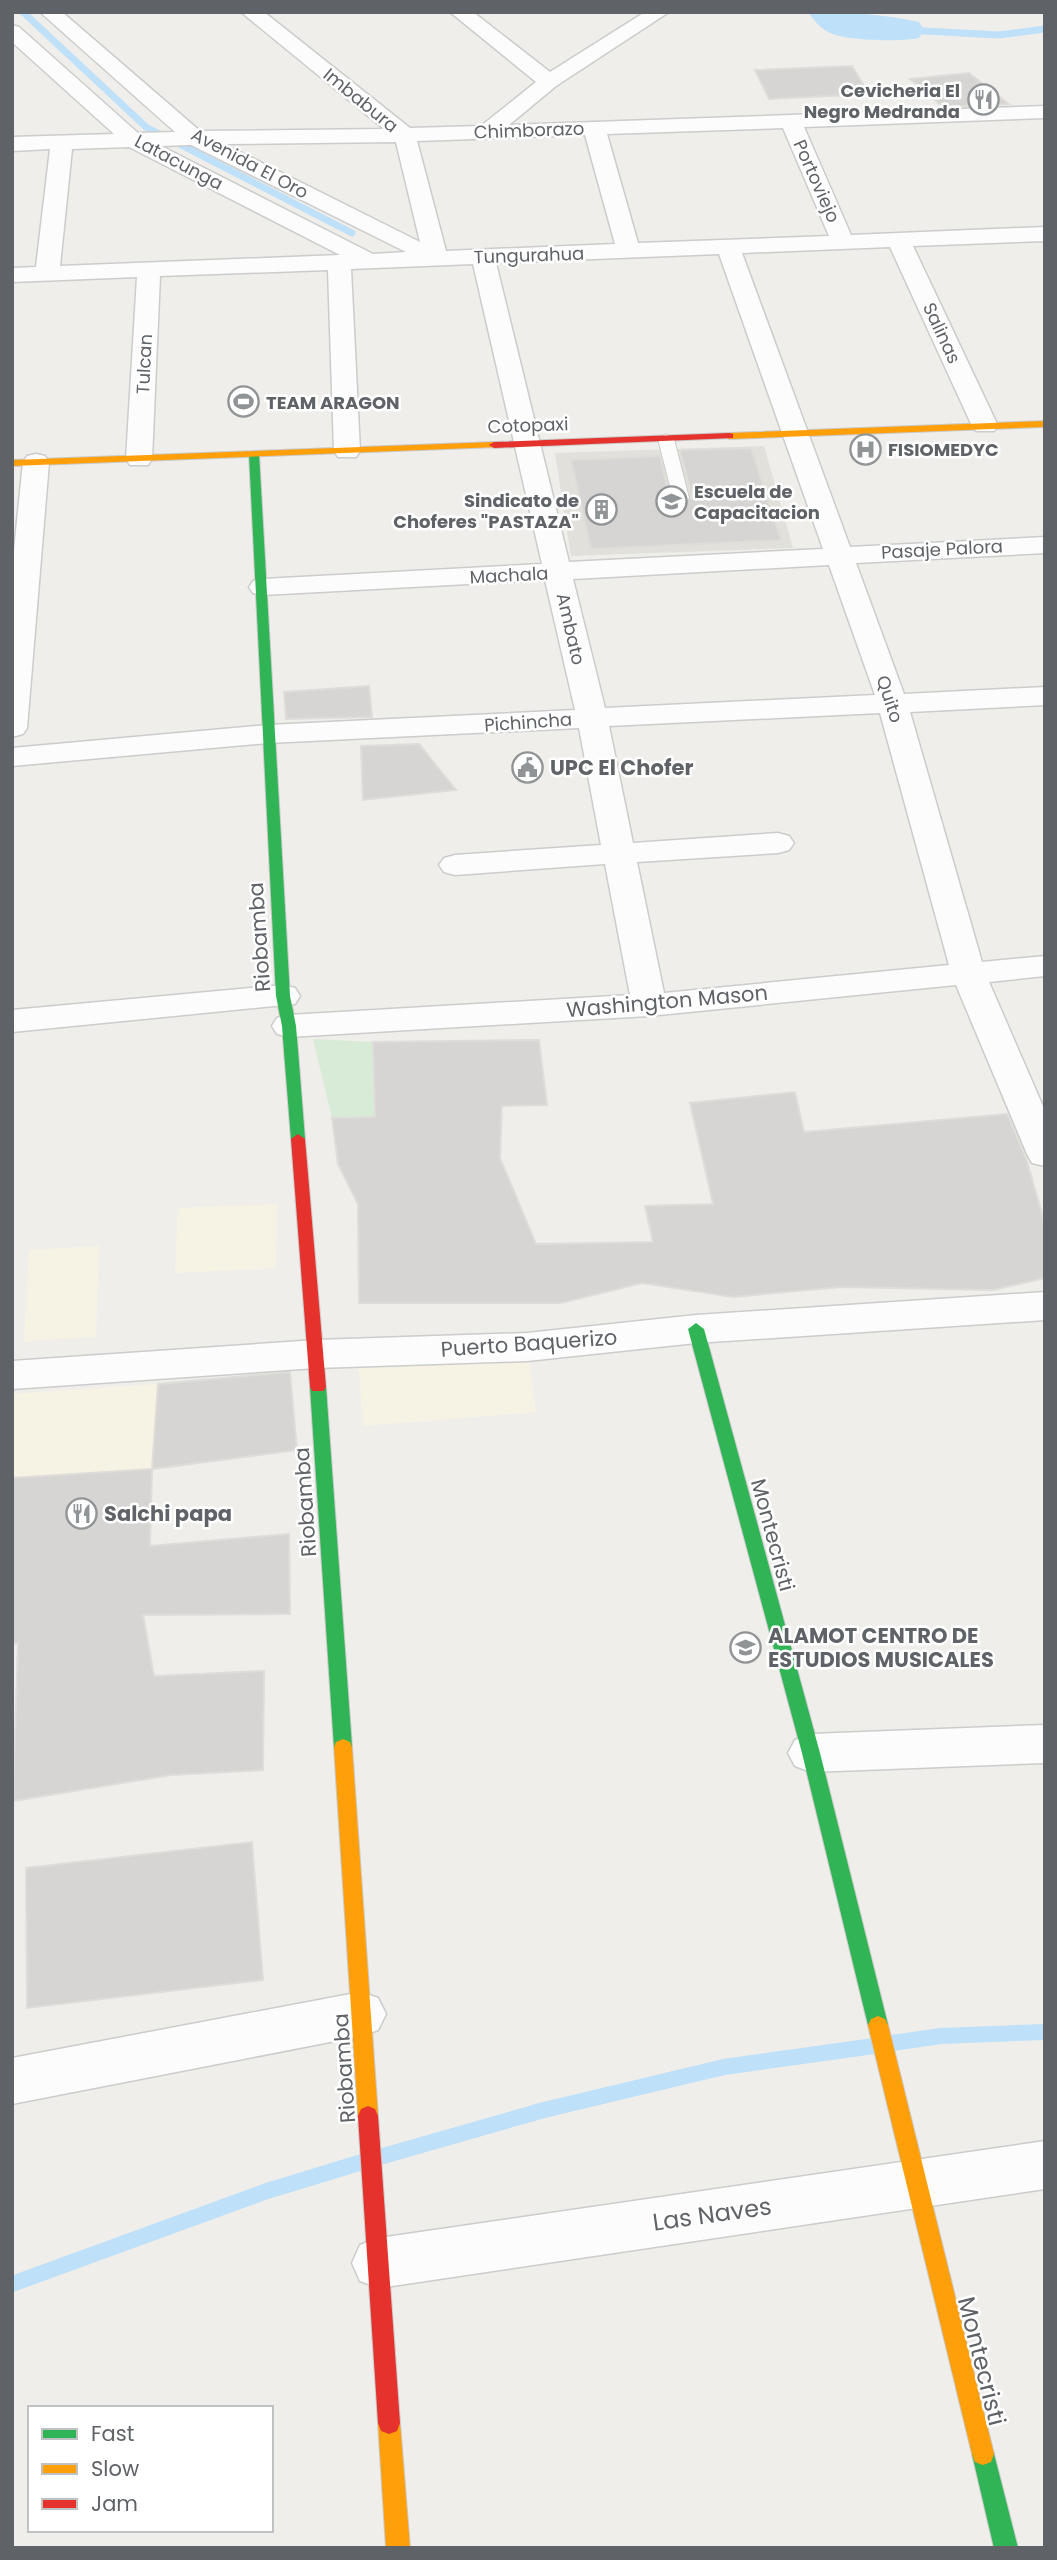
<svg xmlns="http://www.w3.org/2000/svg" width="1057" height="2560" viewBox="0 0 1057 2560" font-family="Poppins,sans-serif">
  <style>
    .commercial { fill: #f7f3e4 }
    .education { fill: #e2e0da }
    .green { fill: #d8ebd6 }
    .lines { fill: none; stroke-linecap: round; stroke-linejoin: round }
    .stream-far1 { stroke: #bfe0f9; stroke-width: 7 }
    .stream { stroke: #bfe0f9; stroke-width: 16 }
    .river { fill: #bfe0f9; fill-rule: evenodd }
    .building { fill: #d6d5d3; stroke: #deddd9; stroke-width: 2 }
    .lane-casing { stroke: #cbcccc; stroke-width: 2 }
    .street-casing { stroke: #cbcccc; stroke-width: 3 }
    .fast-casing { stroke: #cacacb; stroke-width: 2 }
    .slow-casing { stroke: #cacacb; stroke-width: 2 }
    .jam-casing { stroke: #cacacb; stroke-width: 2 }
    .lane { fill: #fdfcfc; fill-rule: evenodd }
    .street { fill: #fdfcfc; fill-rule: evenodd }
    .fast { fill: #30b455; fill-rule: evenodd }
    .slow { fill: #ff9f0a; fill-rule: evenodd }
    .jam { fill: #e5322d; fill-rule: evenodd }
    .labels { text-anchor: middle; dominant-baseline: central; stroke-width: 5; stroke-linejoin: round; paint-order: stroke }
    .far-poi-label { font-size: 18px; font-weight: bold; fill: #5f6368; stroke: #fff; text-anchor: start }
    .far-street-label { font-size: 18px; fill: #5f6368; stroke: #fff }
    .poi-label { font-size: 21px; font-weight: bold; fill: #5f6368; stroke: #fff; text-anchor: start }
    .street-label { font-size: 21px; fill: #5f6368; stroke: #fff }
    .near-street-label { font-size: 24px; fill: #5f6368; stroke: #fff }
  </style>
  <rect width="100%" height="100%" fill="#efeeea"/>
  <!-- commercial -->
  <path class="commercial" d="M277,1204l-1,64 -101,5 3,-65z
    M99,1246l-3,91 -72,4 5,-91z
    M527,1347l9,65 -173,14 -5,-67z
    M158,1384l-6,85 -140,9v-84z"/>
  <!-- education -->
  <path class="education" d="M764,446l29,102 -222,8 -16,-103z"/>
  <!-- green -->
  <path class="green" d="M313,1039l60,3 3,75 -44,1z"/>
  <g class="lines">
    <!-- stream-far1 -->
    <path class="stream-far1" d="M23,12l123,115 206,106
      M906,30l93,5 46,-6"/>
    <!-- stream -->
    <path class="stream" d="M892,2043l49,-7 104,-4
      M383,2156l161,-46 180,-43 150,-21
      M12,2284l255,-93 92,-28"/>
    <!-- river -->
    <path class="river" d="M808,12c36,0 75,2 111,10l5,8 -5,8c-18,4 -75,3 -91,-6 -8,-4 -15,-13 -20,-20z"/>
  </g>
  <!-- building -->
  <path class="building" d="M852,66l17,28 -100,5 -14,-29z
    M969,73l40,31 -66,3 -33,-28z
    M751,448l30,92 -190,9 -20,-89 89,-4 10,43 12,6 10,-8 -12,-47z
    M369,686l3,31 -86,2 -2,-27z
    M419,744l37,46 -93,10 -2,-54z
    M539,1040l8,65 -45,1 -2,52 36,86 117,-2 -8,-36 68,-2 -23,-101 105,-11 9,40 203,-18 19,44 19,66v54l-52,12 -152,-3 -108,10 -91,-14 -81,20h-202l-1,-99 -20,-40 -6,-46 43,-1 -2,-75z
    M290,1372l7,78 -145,19 6,-85z
    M152,1469l-2,77 139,-12 1,80 -147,1 11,61 110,-5 -1,99 -92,5 -158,26 5,-158 -6,1v-166z
    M252,1842l11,138 -236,28 -1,-140z"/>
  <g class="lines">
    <defs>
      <path id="lane" d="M666,434l8,5 15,59 -2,3 -6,2 -8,-5 -15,-59z"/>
      <path id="street" d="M40,12h22l138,119 184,-2 -143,-117h23l146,116 71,-2 55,-44 -86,-70h23l77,60 95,-60h24l-113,74 -47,39 536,-19v12l-241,9 47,108 194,-8v14l-132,5 85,180 -4,5h-18l-4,-5 -82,-179 -148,6 108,294 195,-10v16l-189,10 48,131 141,-7v18l-135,7 72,250 63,-6v20l-56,6 56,129v55l-13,-3 -5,-9 -71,-169 -307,31 -360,21 -12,-3 -5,-8 5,-8 12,-3 341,-20 -25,-131 -150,11 -11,-3 -5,-7 5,-7 11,-3 146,-10 -22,-117 -311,15 -256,23v-18l256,-23 307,-15 -30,-130 -282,15 -10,-2 -4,-6 4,-6 10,-2 279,-15 -69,-300 -122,5 9,182 -4,6h-18l-4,-6 -6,-181 -168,6 -8,183 -4,6h-18l-4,-6 11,-182 -125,5v-14l24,-1 14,-118 -38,2v-14l102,-3 -102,-92v-17l7,2 119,106 37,-1zM783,128l46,108 -191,7 -31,-109zM585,135l30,109 -169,7 -29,-110zM396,142l24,100 -196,-98zM191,145l215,107 -33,2 -212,-108zM129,147l211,108 -280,11 12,-117zM719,254l104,295 -254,13 -73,-299zM829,565l46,130 -270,13 -32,-129zM880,713l69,252 -285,28 -27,-131 141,-9 11,-3 5,-7 -5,-7 -11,-3 -145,10 -24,-117z
        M36,454l9,2 4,6 -22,266 -4,6 -11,3v-167l11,-108 4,-6z
        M283,985l12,3 5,8 -5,8 -283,28v-22z
        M1045,1292v28l-349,23 -169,18 -211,7 -304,21v-28l304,-21 211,-7 169,-18z
        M1045,1725v38l-234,9 -16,-6 -7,-13 7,-13 16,-6z
        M361,1992l17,6 8,16 -8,16 -17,6 -349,68v-46z
        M1045,2141v48l-666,99 -19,-7 -8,-18 8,-18 19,-7z"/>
      <path id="fast" d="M254,451l5,3 31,542 6,30 9,113 -7,5 -7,-5 -9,-113 -6,-30 -27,-542z
        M696,1323l8,6 116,424 68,272 -3,6 -7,3 -7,-3 -3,-6 -66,-272 -114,-424z
        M318,1381l6,2 2,4 26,360 -2,5 -7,3 -7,-3 -2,-5 -24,-360 2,-4z
        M983,2443l8,3 3,8 24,94h-24l-22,-94 3,-8z"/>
      <path id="slow" d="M1045,421v6l-316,12 -5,-3 5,-3z
        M494,442l4,1v4l-486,19v-6z
        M343,1739l7,3 2,5 26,369 -3,7 -7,3 -7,-3 -3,-7 -24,-369 2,-5z
        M878,2016l7,3 3,6 106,429 -3,8 -8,3 -8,-3 -3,-8 -104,-429 3,-6z
        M389,2412l8,3 3,8 10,125h-24l-8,-125 3,-8z"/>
      <path id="jam" d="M729,433l4,1v4l-239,10 -5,-3 5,-3z
        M298,1134l7,5 21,248 -2,4h-12l-2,-4 -19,-248z
        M368,2106l7,3 3,7 22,307 -3,8 -8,3 -8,-3 -3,-8 -20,-307 3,-7z"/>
    </defs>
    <!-- lane casing -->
    <use href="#lane" class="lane-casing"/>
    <!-- street casing -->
    <use href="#street" class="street-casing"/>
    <!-- fast casing -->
    <use href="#fast" class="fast-casing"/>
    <!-- slow casing -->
    <use href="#slow" class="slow-casing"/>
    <!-- jam casing -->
    <use href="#jam" class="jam-casing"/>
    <!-- lane -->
    <use href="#lane" class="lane"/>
    <!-- street -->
    <use href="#street" class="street"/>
    <!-- fast -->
    <use href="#fast" class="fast"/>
    <!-- slow -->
    <use href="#slow" class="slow"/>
    <!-- jam -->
    <use href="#jam" class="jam"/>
  </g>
  <!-- icons -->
  <defs>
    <symbol id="restaurant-ring" viewBox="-11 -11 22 22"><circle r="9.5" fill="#fff" stroke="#919496" stroke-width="1.5"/><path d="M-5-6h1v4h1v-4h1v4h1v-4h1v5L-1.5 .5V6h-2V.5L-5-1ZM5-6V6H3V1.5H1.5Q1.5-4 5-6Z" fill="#919496"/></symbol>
    <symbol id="stadium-ring" viewBox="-11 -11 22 22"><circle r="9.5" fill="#fff" stroke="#919496" stroke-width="1.5"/><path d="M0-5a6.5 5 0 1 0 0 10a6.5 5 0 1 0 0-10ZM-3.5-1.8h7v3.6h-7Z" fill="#919496"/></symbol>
    <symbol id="hospital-ring" viewBox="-11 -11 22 22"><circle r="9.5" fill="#fff" stroke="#919496" stroke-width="1.5"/><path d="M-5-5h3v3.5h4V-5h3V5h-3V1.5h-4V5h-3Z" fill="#919496"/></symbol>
    <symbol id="school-ring" viewBox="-11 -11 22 22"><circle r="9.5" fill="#fff" stroke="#919496" stroke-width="1.5"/><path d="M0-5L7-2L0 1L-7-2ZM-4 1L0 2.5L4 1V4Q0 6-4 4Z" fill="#919496"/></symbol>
    <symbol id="building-ring" viewBox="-11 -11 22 22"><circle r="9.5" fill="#fff" stroke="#919496" stroke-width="1.5"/><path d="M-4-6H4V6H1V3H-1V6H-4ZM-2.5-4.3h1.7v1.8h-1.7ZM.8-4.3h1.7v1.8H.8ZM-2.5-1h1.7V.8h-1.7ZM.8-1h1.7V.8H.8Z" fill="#919496"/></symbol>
    <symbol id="civic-ring" viewBox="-11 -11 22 22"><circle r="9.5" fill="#fff" stroke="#919496" stroke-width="1.5"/><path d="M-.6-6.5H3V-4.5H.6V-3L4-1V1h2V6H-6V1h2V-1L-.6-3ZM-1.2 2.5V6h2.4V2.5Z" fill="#919496"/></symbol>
  </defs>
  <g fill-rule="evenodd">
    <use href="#restaurant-ring" x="966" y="82" width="35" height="35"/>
    <use href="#stadium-ring" x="226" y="384" width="35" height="35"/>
    <use href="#hospital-ring" x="848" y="432" width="35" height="35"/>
    <use href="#school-ring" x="654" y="484" width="35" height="35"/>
    <use href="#building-ring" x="584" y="492" width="35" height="35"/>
    <use href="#civic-ring" x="510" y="750" width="35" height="35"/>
    <use href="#restaurant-ring" x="64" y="1496" width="35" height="35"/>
    <use href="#school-ring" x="728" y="1630" width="35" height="35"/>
  </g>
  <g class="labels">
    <!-- far-poi labels -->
    <g class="far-poi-label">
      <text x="960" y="90" text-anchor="end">Cevicheria El<tspan x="960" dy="21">Negro Medranda</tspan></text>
      <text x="266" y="402">TEAM ARAGON</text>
      <text x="888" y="449">FISIOMEDYC</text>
      <text x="694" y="491">Escuela de<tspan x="694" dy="21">Capacitacion</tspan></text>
      <text x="579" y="500" text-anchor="end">Sindicato de<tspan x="579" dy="21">Choferes "PASTAZA"</tspan></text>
    </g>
    <!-- far-street labels -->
    <g class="far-street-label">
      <text transform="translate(361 100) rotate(39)">Imbabura</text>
      <text transform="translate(529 130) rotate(-2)">Chimborazo</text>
      <text transform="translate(179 162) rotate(28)">Latacunga</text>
      <text transform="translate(250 163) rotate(28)">Avenida El Oro</text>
      <text transform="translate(817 181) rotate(66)">Portoviejo</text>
      <text transform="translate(529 255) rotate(-2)">Tungurahua</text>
      <text transform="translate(942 333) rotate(65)">Salinas</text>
      <text transform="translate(144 364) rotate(-87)">Tulcan</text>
      <text transform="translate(528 425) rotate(-2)">Cotopaxi</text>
      <text transform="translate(942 549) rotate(-3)">Pasaje Palora</text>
      <text transform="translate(509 575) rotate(-3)">Machala</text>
      <text transform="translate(571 629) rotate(77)">Ambato</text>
      <text transform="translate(890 699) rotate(72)">Quito</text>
      <text transform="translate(528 722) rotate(-4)">Pichincha</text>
    </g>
    <!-- poi labels -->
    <g class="poi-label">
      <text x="550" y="767">UPC El Chofer</text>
      <text x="104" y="1513">Salchi papa</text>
      <text x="768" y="1635">ALAMOT CENTRO DE<tspan x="768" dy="24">ESTUDIOS MUSICALES</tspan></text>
    </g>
    <!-- street labels -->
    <g class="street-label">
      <text transform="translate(259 937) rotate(-94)">Riobamba</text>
      <text transform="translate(667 1001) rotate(-5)">Washington Mason</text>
      <text transform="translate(529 1343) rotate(-4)">Puerto Baquerizo</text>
      <text transform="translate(305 1502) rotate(-94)">Riobamba</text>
      <text transform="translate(773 1535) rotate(75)">Montecristi</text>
      <text transform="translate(344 2068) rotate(-94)">Riobamba</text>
    </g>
    <!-- near-street labels -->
    <g class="near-street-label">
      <text transform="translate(712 2214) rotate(-8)">Las Naves</text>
      <text transform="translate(982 2361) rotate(76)">Montecristi</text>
    </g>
  </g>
  <!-- border -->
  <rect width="1057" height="2560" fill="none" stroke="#5f6368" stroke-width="28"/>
  <!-- legend -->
  <rect x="28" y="2406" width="245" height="126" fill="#ffffff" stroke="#bfc1c3" stroke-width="2"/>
  <rect x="42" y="2429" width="35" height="10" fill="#30b455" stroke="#bfc1c3" stroke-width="2"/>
  <text x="91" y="2441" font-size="21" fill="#5f6368">Fast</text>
  <rect x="42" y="2464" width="35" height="10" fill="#ff9f0a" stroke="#bfc1c3" stroke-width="2"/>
  <text x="91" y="2476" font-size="21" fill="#5f6368">Slow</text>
  <rect x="42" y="2499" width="35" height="10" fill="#e5322d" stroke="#bfc1c3" stroke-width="2"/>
  <text x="91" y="2511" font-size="21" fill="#5f6368">Jam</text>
</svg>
